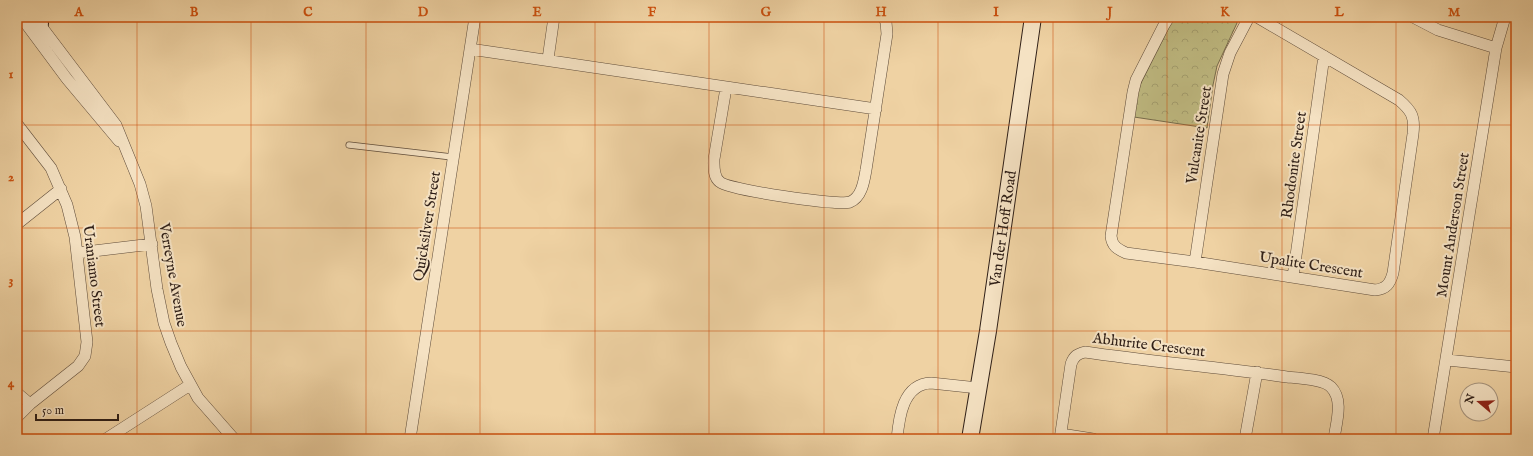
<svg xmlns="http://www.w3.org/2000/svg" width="1533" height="456" viewBox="0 0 1533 456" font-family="'IM FELL English',serif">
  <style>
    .forest { fill: url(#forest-crowns); stroke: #776c4c }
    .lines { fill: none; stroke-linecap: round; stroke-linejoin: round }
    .lane-casing { stroke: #5f4c3a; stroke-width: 7 }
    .street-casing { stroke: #5f4c3a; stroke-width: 12 }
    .secondary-casing { stroke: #2f1f17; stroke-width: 18 }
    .lane { stroke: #f5e2c3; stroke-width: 5.5 }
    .street { stroke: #f5e2c3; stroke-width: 11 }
    .secondary { stroke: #f5e2c3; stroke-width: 16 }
    .grid { fill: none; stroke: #cc500e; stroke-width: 1; stroke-opacity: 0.55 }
    .labels { text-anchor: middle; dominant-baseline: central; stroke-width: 4; stroke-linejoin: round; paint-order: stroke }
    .street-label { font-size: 15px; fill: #2f1f17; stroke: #f5e2c3 }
    .neatline { fill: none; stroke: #cc500e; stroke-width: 1.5 }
    .grid-label { font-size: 13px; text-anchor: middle; font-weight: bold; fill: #cc500e }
  </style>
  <defs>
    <pattern id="forest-crowns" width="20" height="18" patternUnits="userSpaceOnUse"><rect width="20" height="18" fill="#bfba81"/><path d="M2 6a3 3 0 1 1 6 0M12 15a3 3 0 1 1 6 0" fill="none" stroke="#a49f6f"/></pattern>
  </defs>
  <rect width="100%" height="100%" fill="#efd2a3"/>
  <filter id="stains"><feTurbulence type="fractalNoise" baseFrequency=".005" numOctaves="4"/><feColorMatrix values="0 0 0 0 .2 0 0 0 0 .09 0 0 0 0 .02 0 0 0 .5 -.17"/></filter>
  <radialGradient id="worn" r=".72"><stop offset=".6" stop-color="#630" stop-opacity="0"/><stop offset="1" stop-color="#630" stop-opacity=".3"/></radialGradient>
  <!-- forest -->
  <path class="forest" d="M1174,17h63v6l-20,43 -4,19 -6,43 -73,-11 3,-26z"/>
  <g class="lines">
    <defs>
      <path id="lane" d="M349,145l103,12"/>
      <path id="street" d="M21,17l46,62 52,62
        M1169,17l-5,8 -28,55 -3,12 -22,144c1,10 6,13 15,17l69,9 180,28c11,-1 15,-6 18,-17l20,-139c2,-17 -1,-23 -14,-34l-142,-83
        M1413,17l25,13 58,18
        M35,18l81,107 24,59 6,22 11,83 7,34 7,20 10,24 17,31 36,41
        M470,49l406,60
        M548,59l6,-42
        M726,88l-12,71c0,8 -1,18 6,23 9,8 119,24 130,20 12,-5 14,-21 16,-32l21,-136 -1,-12 -3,-5
        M17,124l34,44 16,37 8,32 12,105 -2,14 -7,10 -48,38 -13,13
        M17,224l44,-35
        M77,253l75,-9
        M1195,262l28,-188 7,-21 19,-36
        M1293,277l31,-221
        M1447,360l69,7
        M17,393l13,11
        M1061,434l32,5
        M106,439l84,-54
        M410,439l65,-422
        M897,439c2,-22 6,-55 34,-56l47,5
        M1060,439l11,-75c3,-8 6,-10 14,-12 67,10 135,15 202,25 11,1 36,2 44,10 13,13 5,36 3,52
        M1245,439l12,-67
        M1433,439l63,-391 9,-31"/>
      <g id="secondary">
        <path d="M36,17l4,7"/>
        <path id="s1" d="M970,439l18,-108 45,-314"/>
      </g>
    </defs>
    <!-- lane casing -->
    <use href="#lane" class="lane-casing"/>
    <!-- street casing -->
    <use href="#street" class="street-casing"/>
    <!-- secondary casing -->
    <use href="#secondary" class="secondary-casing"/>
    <!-- lane -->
    <use href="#lane" class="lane"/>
    <!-- street -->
    <use href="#street" class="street"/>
    <!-- secondary -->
    <use href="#secondary" class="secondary"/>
  </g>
  <!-- grid -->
  <path class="grid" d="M137,17v422M251,17v422M366,17v422M480,17v422M595,17v422M709,17v422M824,17v422M938,17v422M1053,17v422M1167,17v422M1282,17v422M1396,17v422M17,125h1499M17,228h1499M17,331h1499"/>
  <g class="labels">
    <!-- street labels -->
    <g class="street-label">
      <text transform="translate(1199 135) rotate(-81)">Vulcanite Street</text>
      <text transform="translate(1294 165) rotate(-82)">Rhodonite Street</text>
      <text transform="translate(1453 225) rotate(-81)">Mount Anderson Street</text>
      <text transform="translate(427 226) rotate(-81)">Quicksilver Street</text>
      <text stroke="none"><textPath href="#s1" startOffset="213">Van der Hoff Road</textPath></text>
      <text transform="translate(1311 265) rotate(9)">Upalite Crescent</text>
      <text transform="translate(173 275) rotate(80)">Verreyne Avenue</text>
      <text transform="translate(94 276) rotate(83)">Uraniamo Street</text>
      <text transform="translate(1149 345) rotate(7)">Abhurite Crescent</text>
    </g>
  </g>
  <!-- margin -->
  <rect width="1533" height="456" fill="none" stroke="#efd2a3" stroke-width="44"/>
  <!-- north arrow -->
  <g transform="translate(1479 402) rotate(289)"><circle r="19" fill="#f5e2c3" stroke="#a6947e"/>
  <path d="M0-3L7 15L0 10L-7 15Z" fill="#8f2418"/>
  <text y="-6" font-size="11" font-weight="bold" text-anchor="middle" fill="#2f1f17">N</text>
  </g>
  <!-- scale -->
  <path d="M36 414v6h82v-6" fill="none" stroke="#2f1f17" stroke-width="2"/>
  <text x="42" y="414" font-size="12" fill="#2f1f17" stroke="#f5e2c3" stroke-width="3" paint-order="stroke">50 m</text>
  <rect x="22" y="22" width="1489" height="412" class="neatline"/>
  <g class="grid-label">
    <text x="79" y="16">A</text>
    <text x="194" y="16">B</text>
    <text x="308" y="16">C</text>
    <text x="423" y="16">D</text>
    <text x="537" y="16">E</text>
    <text x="652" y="16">F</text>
    <text x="766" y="16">G</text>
    <text x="881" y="16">H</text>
    <text x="996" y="16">I</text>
    <text x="1110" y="16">J</text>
    <text x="1225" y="16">K</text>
    <text x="1339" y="16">L</text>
    <text x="1454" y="16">M</text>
    <text x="11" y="78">1</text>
    <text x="11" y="181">2</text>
    <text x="11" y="284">3</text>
    <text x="11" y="387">4</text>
  </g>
  <rect width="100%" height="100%" filter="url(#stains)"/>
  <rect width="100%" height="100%" fill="url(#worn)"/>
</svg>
